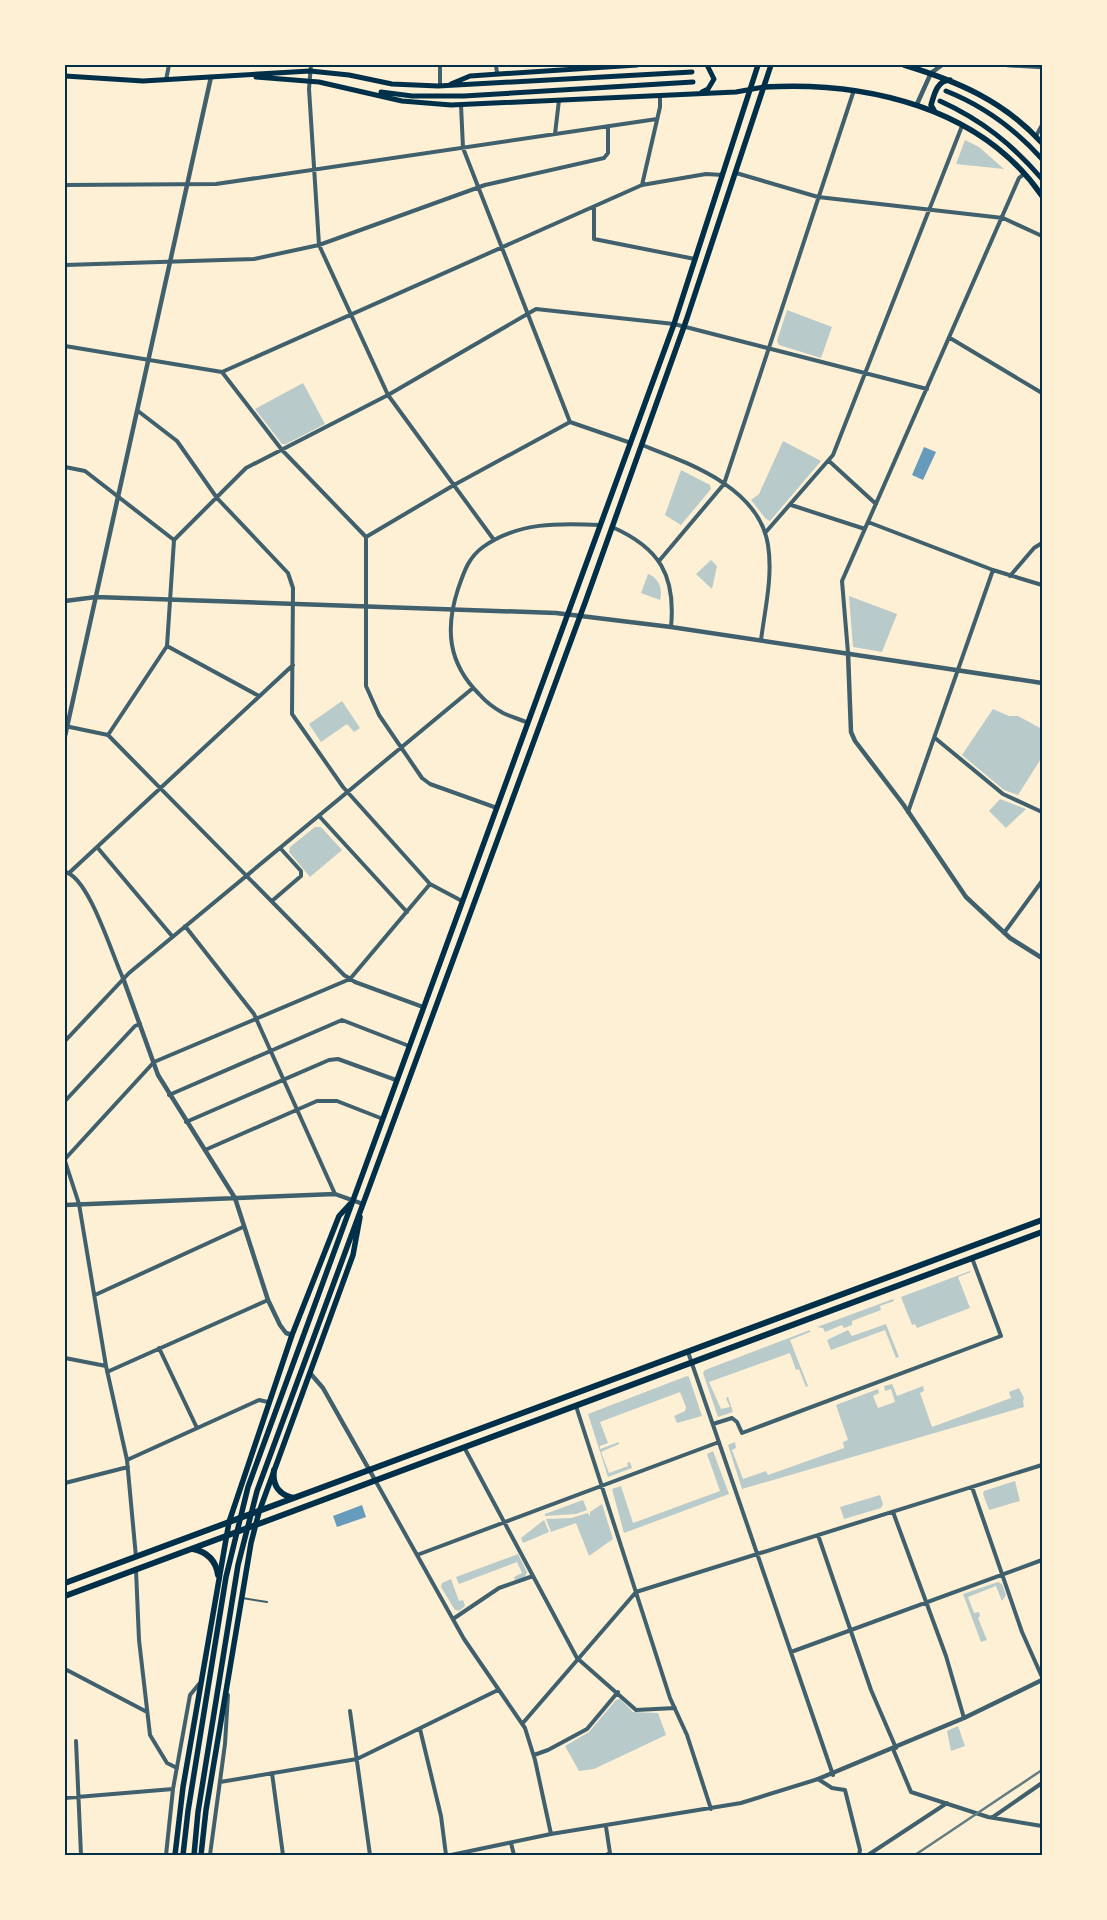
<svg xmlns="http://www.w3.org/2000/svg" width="1107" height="1920" viewBox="0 0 1107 1920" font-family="Mulish,sans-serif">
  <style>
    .green { fill: #b9caca }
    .water { fill: #669bbc }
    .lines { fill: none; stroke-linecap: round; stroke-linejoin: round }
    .service { stroke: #3f606c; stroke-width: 2 }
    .minor { stroke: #3f606c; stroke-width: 4 }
    .tertiary { stroke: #3f606c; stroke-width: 4.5 }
    .secondary { stroke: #003049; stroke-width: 5 }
    .primary { stroke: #003049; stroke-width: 5.5 }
    .trunk { stroke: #003049; stroke-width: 6 }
    .rail { stroke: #657d81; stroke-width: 2.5 }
    .neatline { fill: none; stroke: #003049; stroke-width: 2 }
  </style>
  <rect width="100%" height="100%" fill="#fdf0d5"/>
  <!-- green -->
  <path class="green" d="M965,140l14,7 25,22 -48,-5z
    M787,310l45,17 -11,31 -42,-13 -2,-4z
    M303,383l22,41 -39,20h-4l-27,-35z
    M783,441l38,20 -51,60 -4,-2 -15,-19 8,-6z
    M681,470l29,15 1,4 -30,36 -16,-10z
    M711,560l6,6 -5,23 -16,-15z
    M648,574c11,4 15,15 12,26l-19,-7z
    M849,596l48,18 -15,38 -29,-5z
    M342,701l18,27 -6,4 -7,-8 -26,18 -12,-18z
    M993,709l16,7h9l24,13v28l-24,38 -14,-5 -42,-35z
    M1000,799l26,10 -20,19 -17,-17z
    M315,827h6l21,23 -32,27 -21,-25 1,-5z
    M970,1271l1,1 -13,5 12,31 -53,20 -2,-4 -3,1 -11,-28z
    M893,1299l1,2 -14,5 1,4 -29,11v4l-8,3 -2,-3 -17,7 -2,-4 -6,-1z
    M886,1324l13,33 -3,1 -11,-28 -54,20 -4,-10 21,-10 4,6z
    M810,1330v2l-20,8 18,46 -2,1 -7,-18 -3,1 -6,-17 -81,29 12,27 9,-2 -4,-9 2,-1 5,15 -15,5 -15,-44 2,-3z
    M687,1376l2,1 13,39 -25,7 -3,-7 11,-5 1,-4 -6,-15 -80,30 8,21 -8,3v3l19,-7v2l-18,8 8,21 19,-7 -1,-3 3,-1 2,6 -24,9 -20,-63z
    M892,1384l5,12 26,-10 1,5 -4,2 12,34 79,-29 -2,-6 10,-4 5,10 -1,3 1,6 -282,82 -14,-44 7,-3 1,6 -4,2 11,29 23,-8 2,4 76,-27 -1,-6 5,-2 -12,-35 42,-16 1,4 -6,3 5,12 17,-6 -4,-13 -6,2 -1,-5z
    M713,1451l16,43 -105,39 -12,-44 9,-3 12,37 87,-32 -13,-37z
    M1015,1481l5,20 -31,9 -6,-16 1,-3z
    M880,1495l3,9 -2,4 -37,11 -4,-12z
    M583,1500l4,10 -11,4 -31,2v-2z
    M602,1504l11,35 -24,17 -13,-33 -25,9 -5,-13 25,-1 17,-5 2,4v-5z
    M544,1520l5,12 -26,11 -2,-5z
    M518,1554l9,18 -2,5 -16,5 6,-2 -1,-3 8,-4 -5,-11 -58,22 -3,-7z
    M451,1579l8,22 4,-1 2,6 -6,5 -4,-1 -14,-23 1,-4z
    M998,1582l4,2 4,11 -4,6 -6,-15 -28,11 6,16 5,-1 1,4 -2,2 9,22 -6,2 -18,-48z
    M620,1699l13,13 25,1 8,22 -72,34 -15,2 -14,-25 24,-14 27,-32z
    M958,1726l7,20 -14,5 -4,-20z"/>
  <!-- water -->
  <path class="water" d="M924,447l12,5 -13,28 -11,-5z
    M362,1505l4,12 -29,10 -4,-11z"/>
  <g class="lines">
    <!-- service -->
    <path class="service" d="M242,1598l25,4"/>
    <!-- minor -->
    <path class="minor" d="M311,65l-2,24 10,156 69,150 106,145
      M440,65v21
      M496,65l1,8
      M166,80l3,-15
      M461,105l2,43 107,274
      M555,134l4,-34
      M1036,136l6,-11
      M736,173l82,24 185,21 39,18
      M65,185l151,-1 441,-65
      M642,185l18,-78v-12
      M594,207v32l101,20
      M65,265l189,-6 65,-14 166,-60 119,-27 4,-5v-27
      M950,338l92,55
      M65,346l157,26 420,-187 64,-11 17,1
      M222,372l60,78 84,87
      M138,411l39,30 40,57 71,75 5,15 -1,126 51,73 87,97 32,17
      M642,445c46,18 117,42 126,100 5,31 -3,64 -7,95
      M829,461l47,43
      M65,467l20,4 89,69
      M791,505l74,24
      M868,522l125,48 49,15
      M612,527c48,21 64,49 59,100
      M765,533l68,-78 129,-329
      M659,561l65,-77 130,-394
      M1010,576l24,-28 8,-5
      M167,646l92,50
      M848,653l-6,-72 177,-403 5,-4
      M528,723c-8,-4 -17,-6 -25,-10 -9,-5 -17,-11 -24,-19 -31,-31 -34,-65 -21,-105 6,-17 10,-31 25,-42 35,-25 76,-24 117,-22
      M65,726l43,9 236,240 11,7 68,25
      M108,735l59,-89 7,-106 72,-72 142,-73 148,-86 138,15 253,65
      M935,738l68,56 39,18
      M497,808l-67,-24 -8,-6 -43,-63 -13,-29v-149l88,-52 116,-63 61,21
      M908,812l85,-242
      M320,817l87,95
      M97,847l75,89
      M65,872c24,5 47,83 58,106
      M69,873l224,-208
      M272,901l29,-25v-5l-20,-22
      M185,926l69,88 81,180
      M1004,933l38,-52
      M65,1041l64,-68 344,-285
      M169,1095l173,-75 67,26
      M65,1101l70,-75 5,-2
      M186,1122l143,-62 9,-1 58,21
      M205,1150l112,-49h20l46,18
      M65,1159l89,-97 196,-83 80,-95
      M65,1161l14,43 27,162 21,94 9,97
      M95,1295l148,-68
      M159,1348l38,80
      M688,1352l145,423
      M65,1358l41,8
      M107,1372l161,-72
      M576,1406l94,292 17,37 24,74
      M713,1424l19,-6 5,4 5,11 259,-97 -29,-78
      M464,1447l113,211 59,52 39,-2
      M127,1460l132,-60 9,2
      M375,1480l89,159 61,89 10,32 16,74
      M65,1483l63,-16
      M972,1487l50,145 20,45
      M893,1512l53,144 18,62
      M818,1535l53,155 25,58
      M417,1555l302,-113
      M136,1570l3,70 11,95 17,28 10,5
      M453,1619l46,-31 34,-12
      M791,1652l251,-92
      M65,1669l82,43
      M350,1711l20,144
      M522,1724l114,-132 406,-127
      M420,1729l21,87 5,39
      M76,1741l5,114
      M893,1749l18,43 77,25 54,9
      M534,1755l14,-5 39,-21 31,-37
      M272,1773l11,82
      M220,1782l137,-23 141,-69
      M65,1798l108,-9
      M993,1817l49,-34
      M606,1827l4,26 -4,2
      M511,1843l3,12
      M166,1855l7,-66 17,-94 9,-11
      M210,1855l15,-111 3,-49
      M451,1855l100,-21 190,-31 77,-24 14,9 13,2 15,60 -1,5
      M868,1855l79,-52"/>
    <!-- tertiary -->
    <path class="tertiary" d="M1007,65l35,2
      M917,104l14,-31 11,-8
      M65,601l31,-4 460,16 115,14 371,56
      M848,653l3,79 4,9 48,63 63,93 44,41 32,20
      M65,736l146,-659
      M123,978l35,97 77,123 33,102 12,25 6,8 6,2
      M65,1205l270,-11 28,10
      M310,1373l13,15 52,92
      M818,1779l146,-61 78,-38"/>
    <!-- secondary -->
    <path class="secondary" d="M65,76l78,5 167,-10 39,4 43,9 46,2 254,-14
      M256,77l63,5 83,19 49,4 285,-13 28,-5
      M451,84l19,-8 167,-11
      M946,91c38,15 69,38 96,68
      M381,92l31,4h52l229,-14
      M702,92l6,-3 6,-10 -7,-14
      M940,101c42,19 73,44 102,78"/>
    <!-- primary -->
    <path class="primary" d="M904,65c53,16 100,36 138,78
      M764,87c102,-6 217,20 278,109
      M935,112l-4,-7c3,-10 6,-25 19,-25
      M175,1855l8,-68 46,-265 63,-187 47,-119 11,-12
      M183,1855l5,-44 38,-234 22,-90 426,-1163 84,-259
      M194,1855l4,-43 40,-247 19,-74 329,-891 100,-279 85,-256
      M201,1855l5,-45 45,-267 8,-31 94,-257 7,-38"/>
    <!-- trunk -->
    <path class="trunk" d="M274,1470c-2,15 5,25 20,28
      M193,1549c14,3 23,12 25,26
      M65,1583l977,-363
      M65,1596l977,-364"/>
    <!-- rail -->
    <path class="rail" d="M915,1855l127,-85"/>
  </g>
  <!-- border -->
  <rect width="1107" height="1920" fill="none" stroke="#fdf0d5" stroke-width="132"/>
  <rect x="66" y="66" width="975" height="1788" class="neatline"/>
</svg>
